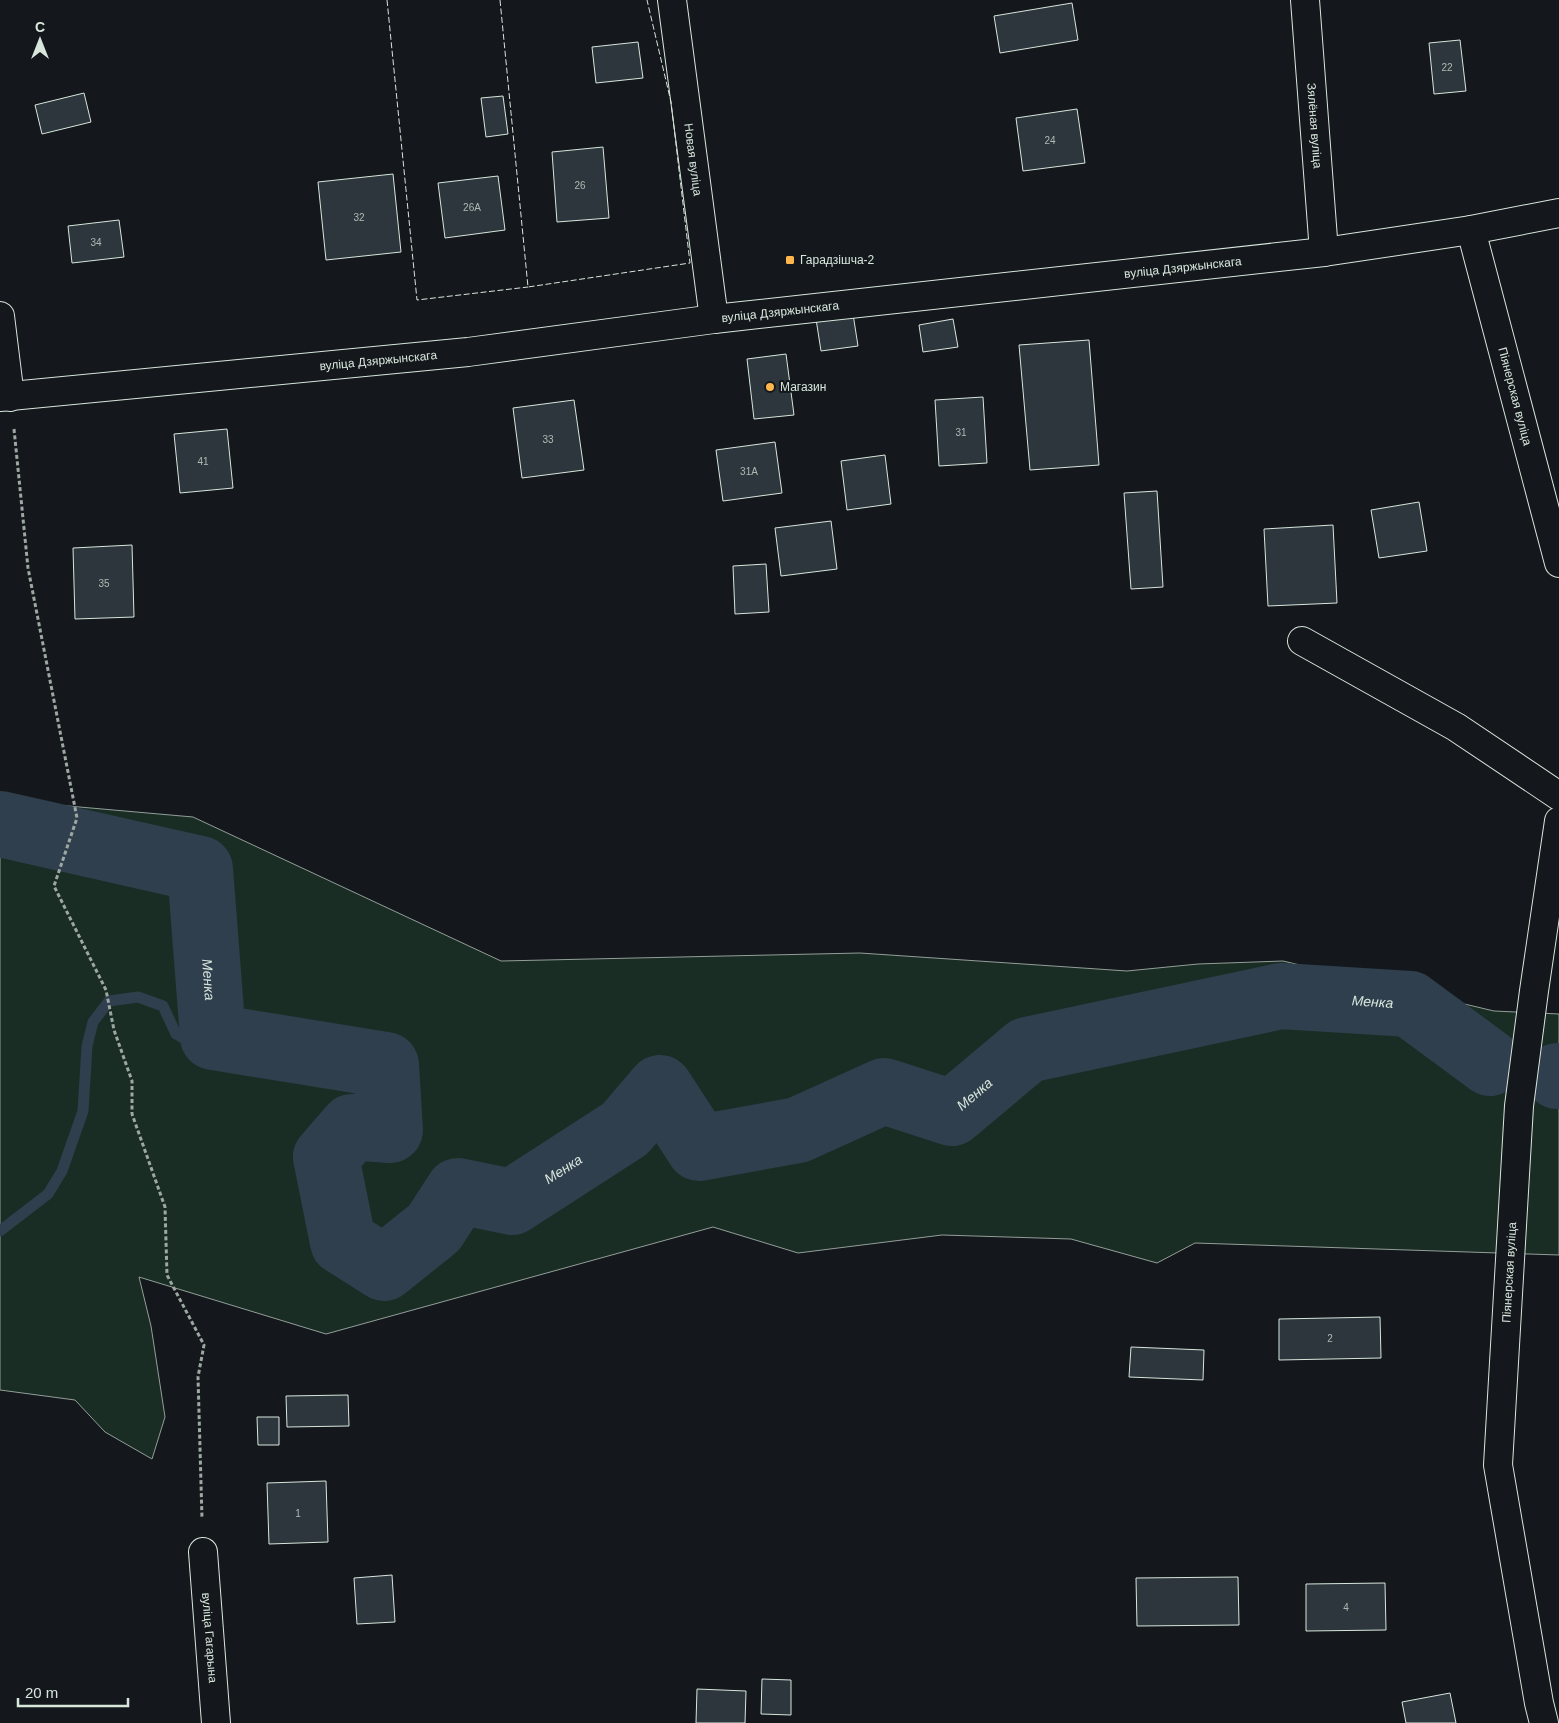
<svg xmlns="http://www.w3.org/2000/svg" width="1559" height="1723" viewBox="0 0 1559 1723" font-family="Arial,sans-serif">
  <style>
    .green { fill: #1a2d24; stroke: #939e99 }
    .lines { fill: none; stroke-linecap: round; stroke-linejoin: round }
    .stream { stroke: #2f3f4d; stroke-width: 11 }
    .river { stroke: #2f3f4d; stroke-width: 66 }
    .building { fill: #2c363c; stroke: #d8e6dc }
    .minor-casing { stroke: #d8e6dc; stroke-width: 30 }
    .path { stroke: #9da8a2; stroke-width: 3; stroke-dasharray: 4 2.5; stroke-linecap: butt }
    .minor { stroke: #14181c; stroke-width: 28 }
    .fence { stroke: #d8e6dc; stroke-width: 1; stroke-dasharray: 6 2.5; stroke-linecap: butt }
    .poi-dot { fill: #ffb74d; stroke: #14181c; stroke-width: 2 }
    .labels { text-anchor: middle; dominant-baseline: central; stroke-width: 4; stroke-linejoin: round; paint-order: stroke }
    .number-label { font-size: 10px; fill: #adbab4 }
    .street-label { font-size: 12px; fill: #d8e6dc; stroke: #14181c }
    .poi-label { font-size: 12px; fill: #d8e6dc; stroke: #14181c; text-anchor: start }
    .water-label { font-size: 14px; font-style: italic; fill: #d8e6dc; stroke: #14181c }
  </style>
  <rect width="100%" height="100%" fill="#14181c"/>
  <!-- green -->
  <path class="green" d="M0,800l193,17 308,144 359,-8 267,18 71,-7 85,-3 211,50 65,3v241l-364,-12 -38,20 -86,-24 -129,-4 -144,18 -85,-26 -387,107 -187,-57 12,49 14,91 -13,42 -47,-27 -30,-32 -75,-10z"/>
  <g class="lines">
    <!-- stream -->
    <path class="stream" d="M0,1231l48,-37 14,-23 21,-60 4,-65 6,-24 16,-21 29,-4 25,9 13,28 23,13 14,-10"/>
    <!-- river -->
    <g class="river">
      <path id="s1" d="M0,824l200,45 13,168 173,28 4,65 -38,-3 -26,30 17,85 41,26 50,-40 24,-37 54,11 113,-73 35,-41 39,60 99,-18 86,-39 68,22 75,-63 254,-54 129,8 80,59"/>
      <path d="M1557,1076h2"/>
    </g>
  </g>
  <!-- building -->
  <path class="building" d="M1072,3l6,37 -78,13 -6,-37z
    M1460,40l6,51 -32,3 -5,-51z
    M638,42l5,36 -47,5 -4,-36z
    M84,93l7,29 -49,12 -7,-29z
    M503,96l5,38 -22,3 -5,-39z
    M1077,109l8,54 -62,8 -7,-53z
    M603,147l6,71 -52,4 -5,-70z
    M393,174l8,78 -75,8 -8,-78z
    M498,176l7,54 -60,8 -7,-55z
    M119,220l5,37 -52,6 -4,-37z
    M853,314l5,32 -37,5 -5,-32z
    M953,319l5,28 -35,5 -4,-27z
    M1089,340l10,125 -69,5 -11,-125z
    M786,354l8,61 -40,4 -7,-60z
    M983,397l4,66 -48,3 -4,-66z
    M574,400l10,70 -62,8 -9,-70z
    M227,429l6,59 -53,5 -6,-59z
    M775,442l7,51 -59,8 -7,-51z
    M885,455l6,49 -44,6 -6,-49z
    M1157,491l6,96 -32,2 -7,-96z
    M1419,502l8,49 -48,7 -8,-48z
    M831,521l6,48 -56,7 -6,-48z
    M1333,525l4,78 -69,3 -4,-77z
    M132,545l2,72 -59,2 -2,-71z
    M766,564l3,48 -34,2 -2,-48z
    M1380,1317l1,41 -102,2v-41z
    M1131,1347l73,3 -1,30 -74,-3z
    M348,1395l1,31 -62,1 -1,-31z
    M257,1417h22v28h-21z
    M326,1481l2,61 -59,2 -2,-61z
    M392,1575l3,47 -38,2 -3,-46z
    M1238,1577l1,48 -102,1 -1,-48z
    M1385,1583l1,47 -80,1v-47z
    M762,1679l29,1v35l-30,-1z
    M697,1689l49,2 -1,32h-49z
    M1450,1693l6,30h-50l-4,-21z"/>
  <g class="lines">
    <defs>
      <g id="minor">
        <path id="s2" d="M672,0l42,319"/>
        <path id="s3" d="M1305,0l19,252"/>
        <path id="s4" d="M1471,230l88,333"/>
        <path d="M0,316l10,81"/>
        <path id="s5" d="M0,397l468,-45 246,-33 610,-67 147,-22 88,-17"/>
        <path d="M1302,641l154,86 103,69"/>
        <path id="s6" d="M203,1552l13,171"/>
        <path id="s7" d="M1544,1723l-5,-20 -41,-238 21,-359 15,-115 25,-170"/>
      </g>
    </defs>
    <!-- minor casing -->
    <use href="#minor" class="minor-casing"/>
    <!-- path -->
    <path class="path" d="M14,429l14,139 49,250 -23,68 52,104 8,40 18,51v33l33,93 2,68 37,70 -6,32 4,142"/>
    <!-- minor -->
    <use href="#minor" class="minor"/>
    <!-- fence -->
    <path class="fence" d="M387,0l30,300 111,-13
      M500,0l28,287 162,-24 -19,-161 -24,-102"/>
  </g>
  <!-- markers -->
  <g class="poi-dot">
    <rect x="785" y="255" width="10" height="10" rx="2.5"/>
    <circle cx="770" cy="387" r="5"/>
  </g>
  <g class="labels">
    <!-- number labels -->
    <g class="number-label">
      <text x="1447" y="67">22</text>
      <text x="1050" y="140">24</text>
      <text x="580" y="185">26</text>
      <text x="472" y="207">26А</text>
      <text x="359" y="217">32</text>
      <text x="96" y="242">34</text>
      <text x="961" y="432">31</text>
      <text x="548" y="439">33</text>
      <text x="203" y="461">41</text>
      <text x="749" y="471">31А</text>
      <text x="104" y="583">35</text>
      <text x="1330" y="1338">2</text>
      <text x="298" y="1513">1</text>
      <text x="1346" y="1607">4</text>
    </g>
    <!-- street labels -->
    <g class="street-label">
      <text stroke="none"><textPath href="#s3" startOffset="126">Зялёная вуліца</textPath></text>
      <text stroke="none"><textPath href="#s2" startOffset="161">Новая вуліца</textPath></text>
      <text stroke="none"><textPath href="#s5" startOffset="1190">вуліца Дзяржынскага</textPath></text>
      <text stroke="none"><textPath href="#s5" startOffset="785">вуліца Дзяржынскага</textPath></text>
      <text stroke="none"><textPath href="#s5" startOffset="380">вуліца Дзяржынскага</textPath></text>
      <text stroke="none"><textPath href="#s4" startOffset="172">Піянерская вуліца</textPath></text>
      <text stroke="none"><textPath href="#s7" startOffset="455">Піянерская вуліца</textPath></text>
      <text stroke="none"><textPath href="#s6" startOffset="86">вуліца Гагарына</textPath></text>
    </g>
    <!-- poi labels -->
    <g class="poi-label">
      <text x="800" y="260">Гарадзішча-2</text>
      <text x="780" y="387">Магазин</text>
    </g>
    <!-- water labels -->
    <g class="water-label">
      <text stroke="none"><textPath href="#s1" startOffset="316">Менка</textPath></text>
      <text stroke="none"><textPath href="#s1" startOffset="1966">Менка</textPath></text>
      <text stroke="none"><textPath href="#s1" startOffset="1546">Менка</textPath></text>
      <text stroke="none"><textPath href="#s1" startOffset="1051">Менка</textPath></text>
    </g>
  </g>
  <!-- north arrow -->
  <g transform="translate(40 40)" stroke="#14181c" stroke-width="4" paint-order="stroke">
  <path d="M0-4L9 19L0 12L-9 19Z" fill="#d8e6dc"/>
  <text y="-8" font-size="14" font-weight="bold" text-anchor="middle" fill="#d8e6dc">С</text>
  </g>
  <!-- scale -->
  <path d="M18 1698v8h110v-8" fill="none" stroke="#d8e6dc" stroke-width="2.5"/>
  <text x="25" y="1698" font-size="15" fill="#d8e6dc" stroke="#14181c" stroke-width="4" paint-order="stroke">20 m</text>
</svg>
